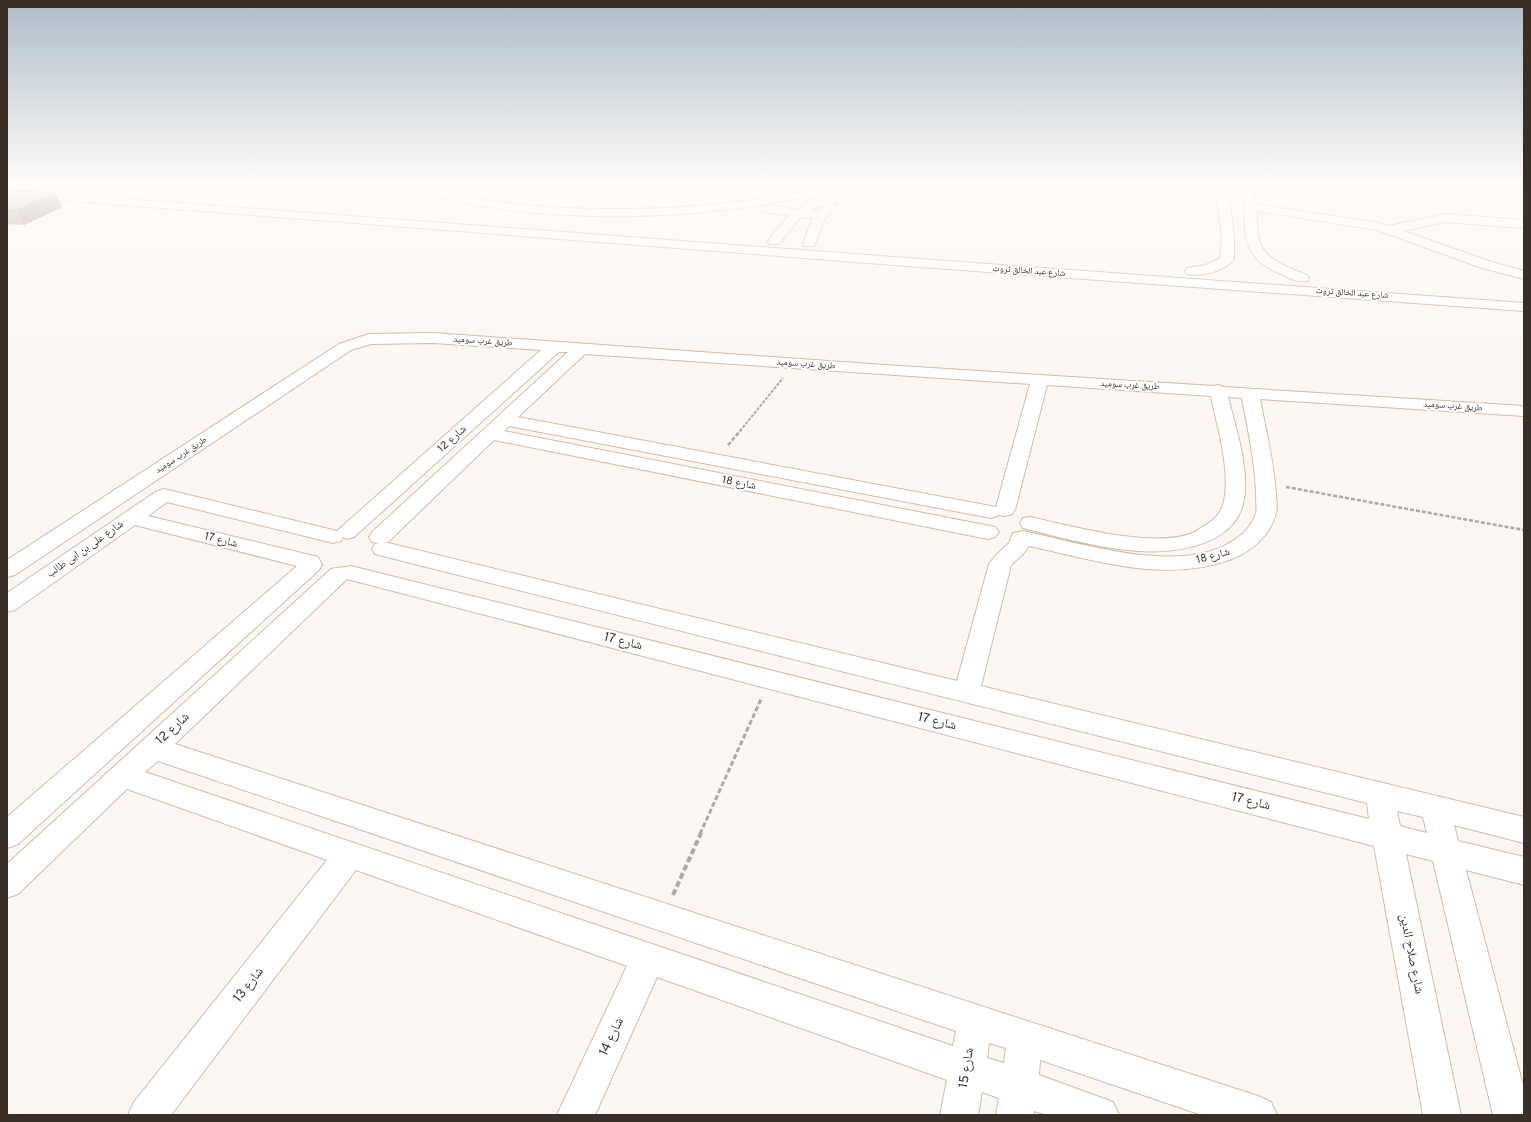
<svg xmlns="http://www.w3.org/2000/svg" width="1531" height="1122" viewBox="0 0 1531 1122" font-family="Overpass,'Noto Naskh Arabic',sans-serif">
  <style>
    .lines { fill: none; stroke-linecap: round; stroke-linejoin: round }
    .minor-casing { stroke: #d5bca5; stroke-width: 2 }
    .path-far3 { stroke: #b0a9a2; stroke-width: 2; stroke-dasharray: 3 1.5; stroke-linecap: butt }
    .path-far2 { stroke: #b0a9a2; stroke-width: 2.5; stroke-dasharray: 4 2; stroke-linecap: butt }
    .path-far1 { stroke: #b0a9a2; stroke-width: 3; stroke-dasharray: 5 2.5; stroke-linecap: butt }
    .path { stroke: #b0a9a2; stroke-width: 4; stroke-dasharray: 6 3; stroke-linecap: butt }
    .minor { fill: #fff; fill-rule: evenodd }
    .wall { fill: #b19d89 }
    .shaded-wall { fill: #907f6f }
    .building { fill: #ceb69f; stroke: #907f6f }
    .labels { text-anchor: middle; dominant-baseline: central; stroke-width: 4; stroke-linejoin: round; paint-order: stroke }
    .far-street-label { font-size: 9px; fill: #392f26; stroke: #fff }
    .street-label { font-size: 11px; fill: #392f26; stroke: #fff }
    .near-street-label { font-size: 13px; fill: #392f26; stroke: #fff }
  </style>
  <rect width="100%" height="100%" fill="#fcf7f2"/>
  <g class="lines">
    <defs>
      <path id="minor" d="M402,183c24,-1 50,11 74,16 48,8 99,10 148,10 52,0 103,-4 154,-13 27,-4 54,-14 81,-13l-2,2c-96,25 -191,35 -290,30 -56,-3 -110,-10 -163,-30z
        M887,183h18l-2,2 -46,13 -25,6 4,3 -11,11 -11,28h-10l-1,-3 10,-25 -10,-1 -5,3 -19,24h-10l-1,-3 21,-26 -27,-3 -2,-3 2,-3 4,-1 32,4 11,-8 42,-8zM825,205l-7,6 -6,-1 5,-3z
        M1215,183h12l7,53v23c-8,12 -33,18 -47,15l-2,-3 2,-3 19,-3 14,-7 2,-22z
        M1241,183h12l3,21 123,19 10,3 56,-12 79,6v8l-79,-6 -42,9 89,31 32,9v8l-42,-11 -105,-38 -120,-19c0,9 0,17 1,25 4,24 30,31 49,39l2,3 -2,3c-9,2 -18,-3 -26,-7 -50,-21 -30,-50 -40,-91z
        M1504,183h20v4l-14,-1z
        M7,190l913,69 604,44v8l-604,-44 -913,-71z
        M433,333l451,32 330,21 4,-1 6,2 300,19v10l-264,-17c6,32 14,63 16,96 0,6 2,13 0,18 -6,23 -24,38 -44,46 -67,25 -137,1 -203,-13l-6,8 -12,11 -30,121 543,131v26l-70,-18 4,16 66,16v28l-58,-15 58,219v26h-31l-60,-254 -27,-7 55,261h-38l-49,-269 -1027,-267 -172,165 1083,352 13,6 6,13h-75l-162,-55 -1,15 74,27 6,13h-72l-13,-4v4h-38l3,-17 -17,-6 -4,23h-38l7,-35 -290,-103 -62,138h-38l70,-149 -271,-96 -185,245h-43l6,-13 193,-242 -200,-71 -109,105 -11,4v-34l324,-295c7,-2 13,-1 20,-3l1018,253 -2,-16 -992,-249 -3,-5 3,-5 4,-1 -7,-1 -3,-5 3,-5 196,-180h-9l-205,185 -7,2 -4,-2 -2,4 -8,2 -166,-41 -19,14 170,41 4,8 -3,5 -301,274 -11,4v-31l290,-251 -162,-41 -120,85 -8,2v-19l150,-102 7,-2 173,42 204,-181 -108,-7 -62,1 -20,6 -336,225 -8,2v-17l332,-216 30,-10zM585,354l445,30 -34,123 -478,-90zM1047,385l164,11c6,31 21,77 12,109 -3,9 -9,15 -17,20 -5,2 -9,6 -13,8 -41,16 -121,-7 -163,-16l-7,1 -3,5 3,5c58,14 141,41 197,7 11,-7 20,-18 23,-31 8,-31 -7,-76 -15,-107l14,1c6,32 13,64 14,96 0,6 1,13 0,19 -4,13 -13,22 -25,29 -54,33 -150,1 -208,-11l-10,2 -4,10 -14,13 -6,8 -32,117 -573,-139h4l106,-102 494,99 7,-2 4,-5 -4,-5 -491,-96 5,-5 482,92 8,-3 6,1 7,-2 3,-4zM158,761l798,270 -3,15 -808,-274zM1397,811l26,6 4,16 -27,-7zM989,1043l17,5 -2,15 -17,-5z"/>
    </defs>
    <!-- minor casing -->
    <use href="#minor" class="minor-casing"/>
    <!-- path-far3 -->
    <path class="path-far3" d="M740,431l43,-53"/>
    <!-- path-far2 -->
    <path class="path-far2" d="M728,445l13,-15
      M1286,487l238,43"/>
    <!-- path-far1 -->
    <path class="path-far1" d="M700,834l62,-137"/>
    <!-- path -->
    <path class="path" d="M673,895l28,-62"/>
    <!-- minor -->
    <use href="#minor" class="minor"/>
  </g>
  <!-- wall -->
  <path class="wall" d="M7,190l55,17 -38,18 -17,-1z"/>
  <!-- shaded-wall -->
  <path class="shaded-wall" d="M55,193l7,14 -38,18 -7,-15z"/>
  <!-- building -->
  <path class="building" d="M7,190l48,3 -38,17h-10z"/>
  <!-- sky -->
  <linearGradient id="sky" x2="0" y2="1"><stop stop-color="#adbcc9"/><stop offset="0.54" stop-color="#fefbf9"/><stop offset="1" stop-color="#fefbf9" stop-opacity="0"/></linearGradient>
  <rect width="1531" height="340" fill="url(#sky)"/>
  <g class="labels">
    <!-- far-street labels -->
    <g class="far-street-label">
      <text transform="translate(1029 271) rotate(4)">شارع عبد الخالق ثروت</text>
      <text transform="translate(1352 293) rotate(4)">شارع عبد الخالق ثروت</text>
      <text transform="translate(483 341) rotate(4)">طريق غرب سوميد</text>
      <text transform="translate(806 364) rotate(4)">طريق غرب سوميد</text>
      <text transform="translate(1130 385) rotate(3)">طريق غرب سوميد</text>
      <text transform="translate(1453 406) rotate(4)">طريق غرب سوميد</text>
      <text transform="translate(181 455) rotate(-33)">طريق غرب سوميد</text>
    </g>
    <!-- street labels -->
    <g class="street-label">
      <text transform="translate(452 439) rotate(-42)">شارع 12</text>
      <text transform="translate(739 483) rotate(11)">شارع 18</text>
      <text transform="translate(221 540) rotate(14)">شارع 17</text>
      <text transform="translate(85 549) rotate(-35)">شارع على بن ابى طالب</text>
      <text transform="translate(1213 556) rotate(-15)">شارع 18</text>
    </g>
    <!-- near-street labels -->
    <g class="near-street-label">
      <text transform="translate(623 642) rotate(14)">شارع 17</text>
      <text transform="translate(937 722) rotate(14)">شارع 17</text>
      <text transform="translate(173 729) rotate(-43)">شارع 12</text>
      <text transform="translate(1251 802) rotate(14)">شارع 17</text>
      <text transform="translate(1411 954) rotate(79)">شارع صلاح الدين</text>
      <text transform="translate(249 985) rotate(-52)">شارع 13</text>
      <text transform="translate(612 1037) rotate(-65)">شارع 14</text>
      <text transform="translate(967 1068) rotate(-81)">شارع 15</text>
    </g>
  </g>
  <!-- border -->
  <rect width="1531" height="1122" fill="none" stroke="#392f26" stroke-width="16"/>
</svg>
